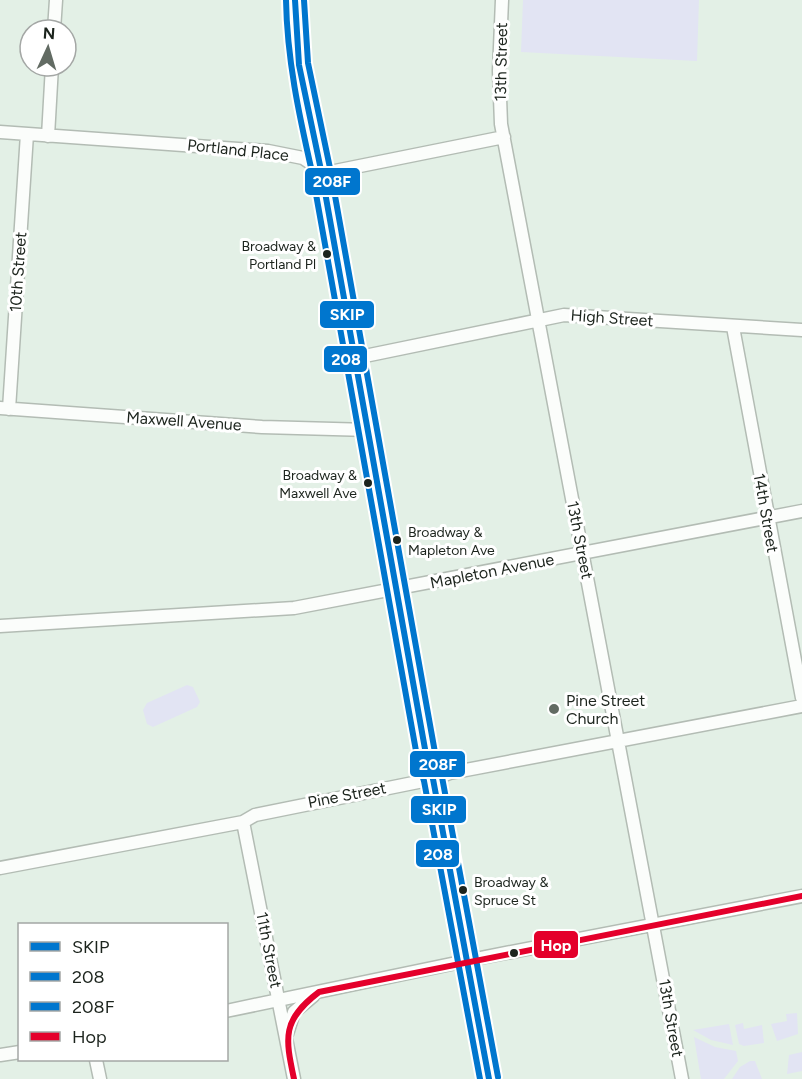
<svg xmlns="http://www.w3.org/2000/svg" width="802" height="1079" viewBox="0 0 802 1079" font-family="Figtree,sans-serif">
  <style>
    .green { fill: #e2e4f3 }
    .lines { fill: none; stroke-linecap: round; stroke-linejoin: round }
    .minor-casing { stroke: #b3bcb4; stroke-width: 15 }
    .major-casing { stroke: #b3bcb4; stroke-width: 18 }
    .minor { stroke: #fbfdfb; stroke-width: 12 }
    .major { stroke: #fbfdfb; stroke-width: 15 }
    .bus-1-casing { stroke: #fff; stroke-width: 10 }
    .bus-2-casing { stroke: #fff; stroke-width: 10 }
    .bus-3-casing { stroke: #fff; stroke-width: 10 }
    .bus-4-casing { stroke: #fff; stroke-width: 10 }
    .bus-1 { stroke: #0076ce; stroke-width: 6 }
    .bus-2 { stroke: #0076ce; stroke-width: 6 }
    .bus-3 { stroke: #0076ce; stroke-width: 6 }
    .bus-4 { stroke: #e4002b; stroke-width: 6 }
    .bus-dot { fill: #1c241d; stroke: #fff; stroke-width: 2 }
    .poi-dot { fill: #626b63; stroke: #fff; stroke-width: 2 }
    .labels { text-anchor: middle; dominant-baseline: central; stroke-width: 6; stroke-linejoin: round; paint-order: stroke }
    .bus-label { font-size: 14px; fill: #1c241d; stroke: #fff; text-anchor: end }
    .street-label { font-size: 16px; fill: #1c241d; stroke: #fff }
    .poi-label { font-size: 16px; fill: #1c241d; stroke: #fff; text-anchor: start }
    .line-badge { stroke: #fff; stroke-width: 2 }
    .badge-label { font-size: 16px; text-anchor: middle; font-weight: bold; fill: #fff }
  </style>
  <rect width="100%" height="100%" fill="#e3f0e6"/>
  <!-- green -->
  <path class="green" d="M523,0h176l-2,61 -176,-9z
    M187,685l6,2 7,15 -3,5 -44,20 -6,-3 -4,-14 4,-7z
    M797,1013l1,21 -21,7 -6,-17 16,-3 -1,-7z
    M743,1023l1,6 18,-4 2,18 -20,3 -5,-2 -4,-19z
    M729,1024l4,21 -22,-5 -18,-10z
    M694,1037l21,10 21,4 2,10 -14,18h-23z
    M802,1052v19l-15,3 2,-19z
    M750,1061h5l7,18h-30l8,-12z"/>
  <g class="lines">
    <defs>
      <path id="minor" d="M502,0l-3,71 2,53 181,955
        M54,30l2,-30
        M0,132l268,19 35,7 18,12 9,2 174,-35
        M48,136l4,-70
        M733,327l69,371
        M355,358l209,-43 238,15
        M0,408l262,19 107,3
        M9,409l18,-275
        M0,626l294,-18 508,-97
        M243,822l51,257
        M0,868l243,-46 12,-7 178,-36 17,-6 352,-67
        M226,1011l259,-54 317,-61
        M287,1034l7,-22 19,-16
        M0,1055l20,-3
        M96,1060l4,19"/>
      <path id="major" d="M295,0c-1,58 13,114 26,170l106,590 6,19 56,300"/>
    </defs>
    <!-- minor casing -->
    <use href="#minor" class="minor-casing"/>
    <!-- major casing -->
    <use href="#major" class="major-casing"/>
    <!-- minor -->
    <use href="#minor" class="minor"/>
    <!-- major -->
    <use href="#major" class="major"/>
    <defs>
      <path id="bus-1" d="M295,0l4,65 22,105 106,590 6,19 56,300"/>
      <path id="bus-2" d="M286,0c1,59 13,115 26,172l106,590 6,19 56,298"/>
      <path id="bus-3" d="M304,0l4,63 22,105 106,590 6,19 56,300"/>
      <path id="bus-4" d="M294,1079c-9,-42 -12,-59 25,-87l483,-96"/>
    </defs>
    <!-- bus-1 casing -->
    <use href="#bus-1" class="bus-1-casing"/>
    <!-- bus-2 casing -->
    <use href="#bus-2" class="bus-2-casing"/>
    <!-- bus-3 casing -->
    <use href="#bus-3" class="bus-3-casing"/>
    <!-- bus-4 casing -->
    <use href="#bus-4" class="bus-4-casing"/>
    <!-- bus-1 -->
    <use href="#bus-1" class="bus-1"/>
    <!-- bus-2 -->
    <use href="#bus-2" class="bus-2"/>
    <!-- bus-3 -->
    <use href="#bus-3" class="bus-3"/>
    <!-- bus-4 -->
    <use href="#bus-4" class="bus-4"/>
  </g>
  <!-- markers -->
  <g class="bus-dot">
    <circle cx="327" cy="254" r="5"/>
    <circle cx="368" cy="483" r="5"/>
    <circle cx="397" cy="540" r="5"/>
    <circle cx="463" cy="890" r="5"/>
    <circle cx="514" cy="953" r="5"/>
  </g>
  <circle class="poi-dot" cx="554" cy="709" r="6"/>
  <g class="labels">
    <!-- bus labels -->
    <g class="bus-label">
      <text x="316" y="246">Broadway &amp;<tspan x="316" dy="18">Portland Pl</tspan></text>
      <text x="357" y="475">Broadway &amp;<tspan x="357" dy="18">Maxwell Ave</tspan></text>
      <text x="408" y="532" text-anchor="start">Broadway &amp;<tspan x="408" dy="18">Mapleton Ave</tspan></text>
      <text x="474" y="882" text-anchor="start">Broadway &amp;<tspan x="474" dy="18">Spruce St</tspan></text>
    </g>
    <!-- street labels -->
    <g class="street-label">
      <text transform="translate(501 62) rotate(-89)">13th Street</text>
      <text transform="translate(238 150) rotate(6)">Portland Place</text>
      <text transform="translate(18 272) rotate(-86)">10th Street</text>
      <text transform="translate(612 318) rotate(4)">High Street</text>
      <text transform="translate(184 421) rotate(4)">Maxwell Avenue</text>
      <text transform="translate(766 513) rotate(80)">14th Street</text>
      <text transform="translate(580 540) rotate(79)">13th Street</text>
      <text transform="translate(492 571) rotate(-11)">Mapleton Avenue</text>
      <text transform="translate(347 795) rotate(-11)">Pine Street</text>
      <text transform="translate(269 950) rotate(79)">11th Street</text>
      <text transform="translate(671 1018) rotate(80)">13th Street</text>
    </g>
    <!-- poi labels -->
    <g class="poi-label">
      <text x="566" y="700">Pine Street<tspan x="566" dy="18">Church</tspan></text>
    </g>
  </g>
  <g class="line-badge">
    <rect x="304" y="167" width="57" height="29" rx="6" fill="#0076ce"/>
    <rect x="319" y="300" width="56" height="29" rx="6" fill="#0076ce"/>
    <rect x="323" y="345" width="45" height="28" rx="6" fill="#0076ce"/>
    <rect x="409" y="750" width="57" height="28" rx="6" fill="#0076ce"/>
    <rect x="410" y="795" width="57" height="29" rx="6" fill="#0076ce"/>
    <rect x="415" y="839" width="45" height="29" rx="6" fill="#0076ce"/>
    <rect x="533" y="930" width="46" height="29" rx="6" fill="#e4002b"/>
  </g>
  <g class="badge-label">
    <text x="332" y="187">208F</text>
    <text x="347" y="320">SKIP</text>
    <text x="346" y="365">208</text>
    <text x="438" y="770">208F</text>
    <text x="439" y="815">SKIP</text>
    <text x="438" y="860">208</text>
    <text x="556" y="951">Hop</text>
  </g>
  <!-- legend -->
  <rect x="18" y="923" width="210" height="138" fill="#ffffff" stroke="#a4a7a5" stroke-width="1.5"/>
  <rect x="30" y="942" width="30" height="9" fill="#0076ce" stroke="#a4a7a5" stroke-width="1.5"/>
  <text x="72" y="953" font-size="18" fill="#1c241d">SKIP</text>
  <rect x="30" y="972" width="30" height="9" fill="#0076ce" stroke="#a4a7a5" stroke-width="1.5"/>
  <text x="72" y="983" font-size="18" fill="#1c241d">208</text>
  <rect x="30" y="1002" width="30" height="9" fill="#0076ce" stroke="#a4a7a5" stroke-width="1.5"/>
  <text x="72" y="1013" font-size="18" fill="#1c241d">208F</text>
  <rect x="30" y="1032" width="30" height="9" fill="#e4002b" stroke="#a4a7a5" stroke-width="1.5"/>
  <text x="72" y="1043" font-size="18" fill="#1c241d">Hop</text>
  <!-- north arrow -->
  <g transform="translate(48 48) rotate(4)"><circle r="28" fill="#ffffff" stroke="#a4a7a5" stroke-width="1.5"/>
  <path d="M0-4.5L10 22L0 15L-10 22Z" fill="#626b63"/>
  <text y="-9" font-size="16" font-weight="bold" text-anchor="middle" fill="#1c241d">N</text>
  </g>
</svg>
